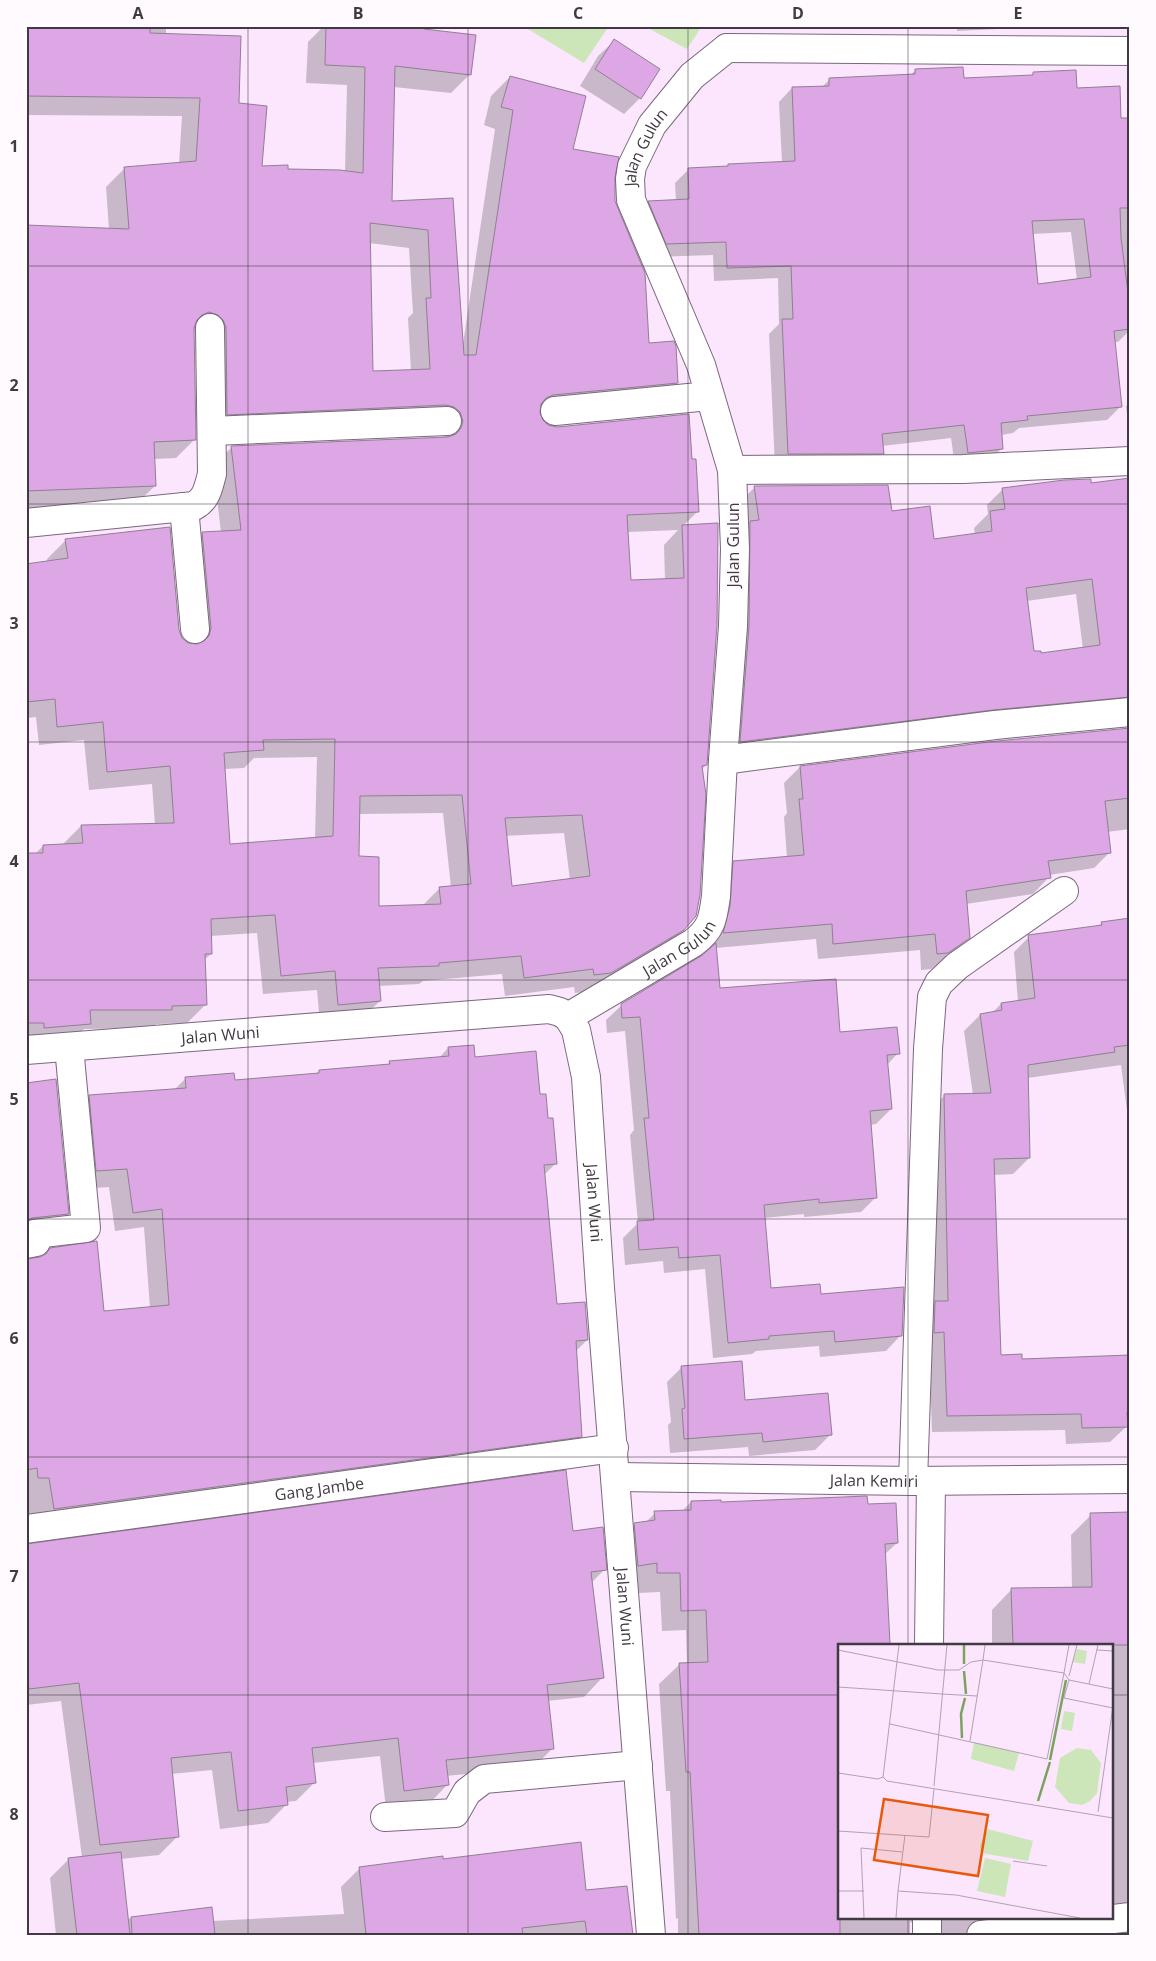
<svg xmlns="http://www.w3.org/2000/svg" width="1156" height="1961" viewBox="0 0 1156 1961" font-family="'Open Sans',sans-serif">
  <style>
    .green { fill: #cce6b9 }
    .shadow { fill: #0003; fill-rule: evenodd }
    .building { fill: #dda6e4; stroke: #917f93; fill-rule: evenodd }
    .lines { fill: none; stroke-linecap: round; stroke-linejoin: round }
    .street-casing { stroke: #7a687c; stroke-width: 30 }
    .secondary-casing { stroke: #7a687c; stroke-width: 30 }
    .street { stroke: #fff; stroke-width: 28 }
    .secondary { stroke: #fff; stroke-width: 28 }
    .grid { fill: none; stroke: #423a43; stroke-width: 1; stroke-opacity: 0.55 }
    .labels { text-anchor: middle; dominant-baseline: central; stroke-width: 4.5; stroke-linejoin: round; paint-order: stroke }
    .street-label { font-size: 16px; fill: #423a43; stroke: #fefafe }
    .inset-river { fill: none; stroke: #7ca25f; stroke-width: 2.5 }
    .inset-road { fill: none; stroke: #b1a1b3; stroke-width: 1 }
    .view { fill: #e8590c; fill-opacity: 0.15; stroke: #e8590c; stroke-width: 2.5 }
    .inset-edge { fill: none; stroke: #423a43; stroke-width: 2.5 }
    .neatline { fill: none; stroke: #423a43; stroke-width: 2 }
    .grid-label { font-size: 16px; text-anchor: middle; font-weight: bold; fill: #423a43 }
  </style>
  <rect width="100%" height="100%" fill="#fbe6fd"/>
  <!-- green -->
  <path class="green" d="M523,26h86l-25,37z
    M644,26h58l-15,23z"/>
  <!-- shadow -->
  <path class="shadow" d="M26,26h140v9l72,69 22,63 27,4 58,1 2,-87 -41,-2 2,-41 16,-16h77l21,4 48,44 -19,19 -57,-6 -3,116 61,-4 11,145 32,-215 -11,-4 7,-29 19,-19 61,73 42,27 1,24 34,143 29,39 -19,19 -120,11 4,8 6,5 143,35 6,51 -14,14 23,239 -5,5 -8,149 -29,30 -72,42 -17,2 -1,-6 -69,9 -3,-22 -79,7 -4,3 -41,2 2,15 -19,18 -41,4 -3,-33 -54,4 -6,-61 -47,3 1,18 -7,6 2,44 -19,19 -31,1 -4,4 -68,1 -13,13 -45,4v-191l9,-1 8,-8 19,-1 19,-19 74,-1 -3,-41 -63,6 -5,-50 -45,5 -3,-28 -10,1v-153l22,-3 -1,-3 19,-19 112,91 3,7 6,6 5,1 -8,-94 18,-18 19,-1 -8,-66 19,-19 212,-9 -2,-7 -233,2 -10,-100 -6,-2 2,108 -19,19 -22,1 1,27 -19,18 -110,5v-282l83,2 -3,-42 19,-19 54,-4 3,-48 -156,-1zM369,243l40,5 4,65 -5,5 3,53 -39,1zM678,530l-14,15 1,35 -35,2 -3,-50zM317,757l-2,82 -86,6 -5,-76 20,-1 10,-10zM443,813l8,74 -11,1 -18,18 -45,2 -20,-50 1,-44zM564,833l6,47 -60,8 -5,-52z
    M876,26h30l-30,1z
    M957,26h63l-1,2 -62,3z
    M615,40l25,58 -16,16 -44,-28 18,-30z
    M916,70l47,10 67,-3 3,-3 43,16 44,29h10v211l-12,12h-4l7,64 -14,14 -88,8 -6,5 -12,2 1,13 -13,14 -34,4 -4,-28 -69,8 1,7 -13,14h-95l-6,-133 10,-10 -1,-46 -64,3 -1,-26 -60,2 -17,-42 13,-13 27,-1 -1,-18 13,-13 38,-3 2,-2 54,-2 -3,-61 13,-14 30,-1 7,-7 81,-5zM1071,232l6,48 -40,5 -5,-51z
    M1130,402v35l-4,-31z
    M1130,479v248l-3,-8 -403,39 15,-255 16,-16 136,26 42,27 42,-5 -1,-7 14,-14 -1,-9 16,-16 87,-5zM1076,594l7,55 -43,5 -7,-1 -6,-52z
    M1130,729v100l-23,3 3,20 -16,16 -45,7v2l-16,17 -67,10 3,33 -17,17 -21,15 -10,1 -1,-20 -102,9 -2,-20 -101,9 4,42 179,63 -11,12 4,44 -15,15 -6,1 6,72 -15,15 -57,5v-3l-40,4 6,72 49,5 82,40 -15,16 -66,6 -1,-11 -63,5 -4,3 -39,4 -8,-89 -41,4 -1,-12 -38,4 -2,-27 15,-15 -8,-88 4,-5 -9,-99 -18,2 -1,-13 16,-15 80,-48 11,-9h-5l10,-70 16,-16 53,-4 -3,-41 3,-4 -3,-30 16,-16z
    M1130,919v214l-9,-68 -94,13 2,80 -16,16 -19,1 6,182 21,3 109,-4v71h-4l-16,15 -44,2 -1,-14 -133,2 -3,-84v-237l16,-16h28l-9,-64 16,-16 12,-2 9,-9 17,-2 -4,-50 16,-16 68,-10 4,-3z
    M448,1048l26,10 65,38 8,24 8,44 -11,11 11,130 32,35 -11,11 5,85 -19,19 -536,74v-269l18,-4 7,-7 52,64 47,-5 -6,-81 -29,4 -6,-44 -31,2 -7,-75 19,-18 84,-6 12,-12 48,3 81,-6 4,-4 67,-5 4,-4 49,-4z
    M26,1083l42,131 -19,18 -23,3z
    M682,1367l62,34 86,34 -15,15 -66,6 -1,-9 -78,6 -2,-28 3,-3 -4,-40z
    M691,1502l176,4 30,37 -13,12 3,90h-47v272h272v-272h-120v-35l20,-21 60,-1 -1,-53 20,-20 39,-1v421h-6h1l-2,-7 -129,7h-72l-7,-11 -5,-2v13h-232v-17l-2,1 -6,-128h-4l-7,-107 21,-20h7l-1,-34 -24,1 -2,-39 -22,1 -1,-10 -19,2 -3,-41 20,-20 10,-1 10,-10 27,-2z
    M572,1532l33,37 -14,14 11,95 -18,19 -37,4 6,47 -19,19 -88,9 1,9 -18,19 -43,5 -6,-53 -68,7 2,20 -18,18 -10,1 1,2 -19,19 -48,6 -8,-59 -41,4 7,62 -19,19 -39,4 7,60 84,-11 1,13 132,-7 -3,-27 19,-19 82,-8 143,32 47,43h-576l-6,-57 19,-19 13,-2 -21,-156 -35,4v-159z"/>
  <!-- building -->
  <path class="building" d="M26,26h124v7l91,3 -2,67 28,3 -5,60 26,-1v4l52,1 23,3 2,-106 -40,-2 1,-39h98v3l52,6 -5,40 -76,-9 -3,135 61,-3 11,157h12l37,-245 -12,-3 9,-31 76,20 -13,53 46,8 -4,20v24l30,72 4,70 25,-2 2,5 2,37 -125,12 -7,3 -5,6 -1,9 3,7 5,5 9,2 132,-13 3,45h4l3,53 -72,3 4,65 53,-2 -2,-53 36,-2 -1,102 -10,140 -5,1 4,29 -6,100 -4,21 -12,14 -73,43 -17,2 -1,-6 -69,9 -3,-22 -82,7v3l-61,2 3,33 -43,4 -3,-34 -54,5 -6,-61 -64,4 1,35h-7l2,51 -35,1v4h-82l1,14 -47,4v-5h-18v-170h17v-8l40,-2 -2,-18 93,-2 -4,-57 -63,6 -4,-50 -46,5 -2,-28 -29,3v-138l42,-6 -3,-19 105,-12 9,103 3,8 6,5 9,1 7,-3 5,-5 2,-8 -9,-96 39,-2 -10,-84 217,-9 8,-3 5,-6 2,-7 -3,-9 -6,-5 -8,-2 -219,10 -1,-88 -3,-7 -5,-5 -9,-3 -7,3 -5,5 -3,8 2,112 -42,2 2,44 -130,5v-266l103,4 -5,-62 72,-6 4,-63 -174,-2zM370,223l58,7 3,68h-5l4,71 -57,2zM335,739l-2,97 -103,8 -6,-91 40,-3 -1,-10zM462,795l9,89 -32,3 2,17 -62,2v-49l-20,-1 1,-60zM582,815l8,61 -78,10 -7,-68z
    M614,39l46,30 -19,30 -46,-30z
    M963,67l1,11 69,-3v-3l43,-2 1,18 43,-2 1,32h9v90h-10l1,30 9,70v21l-16,2 8,76 -95,9 1,4 -27,3 2,26 -35,4 -4,-28 -82,9 2,20h-96l-6,-135h11l-2,-53 -64,2 -1,-26 -60,2 -18,-43 41,-2 -1,-31 40,-2v-2l67,-3 -3,-74 37,-1v-8l86,-4v-5zM1084,219l7,58 -53,7 -6,-63z
    M1130,478v219l-137,13 -253,32 9,-116 1,-105 9,-1 -5,-34 134,-1 4,26 38,-5 4,33 58,-8 -2,-20 15,-2 -3,-21 62,-8 27,-1v4zM1092,579l8,66 -59,8v-2h-7l-8,-63z
    M1130,728v70l-25,3 6,52 -63,8 3,17 -85,13 4,47 -22,15 -11,1 -2,-20 -102,10 -1,-20 -109,9 7,-27 3,-45 71,-6 -5,-56h4l-3,-33 197,-25z
    M1130,918v127l-16,2 1,5 -87,13 2,93 -36,1 7,196 21,-1v5l108,-4v57h-3l1,15 -46,1 -1,-14 -134,2 -3,-84 -10,1 1,-32h13l-4,-207 47,-1 -11,-79 22,-4 -1,-7 34,-5 -7,-63 74,-10 -1,-3z
    M716,943l4,45 116,-9 4,53 57,-5 3,27 -13,1 5,54 -22,2 7,87 -58,5v-4l-55,6 7,83 49,-4 1,10 83,-7 -2,49 -67,6 -1,-11 -65,5v3l-41,4 -8,-88 -41,3 -1,-11 -39,3 -2,-29 17,-1 -10,-102h5l-9,-101 -18,1 -1,-14 80,-48z
    M474,1045l1,12 61,-6 4,43h6l2,24h5l4,46 -13,1 13,139 28,-2 3,38 -12,1 6,96 -528,72 -5,-31h-11l-1,-10 -11,2v-211l14,-2 6,-3 4,-6 47,-7 7,70 65,-6 -7,-96 -29,4 -6,-44 -31,2 -7,-76 97,-7 -1,-11 49,-4 1,7 84,-7v-3l71,-6 -1,-3 60,-5 -1,-9z
    M56,1079l13,135 -37,4 -6,3v-138z
    M742,1361l3,39 83,-7 4,42 -69,7 -1,-9 -78,6 -2,-30 3,-1 -4,-42z
    M566,1470l7,61 30,-4 4,43 -16,2 13,106 -57,7 7,64 -108,11 3,25 -45,6 -6,-53 -86,10 4,35 -30,4 2,18 -50,6 -7,-59 -60,6 8,79 -79,8 -21,-162 -50,6 -3,-18v-127z
    M867,1496l1,8 28,-1 2,40 -13,1 5,100 -50,1v290h-141l-9,-163h-4l-7,-109 29,-1 -2,-52 -25,1 -1,-38h-23v-10l-19,3 -4,-43 21,-3 -1,-9 37,-1v-9l30,-1v2z
    M1130,1512v133h-117l-2,-57 81,-1 -2,-74z
    M581,1842l5,48 41,-4 6,49h-46l-2,-14 -63,7 1,7h-157l-7,-68 84,-11v3z
    M121,1852l9,83h-53l-9,-77z
    M212,1907l3,28h-83l-1,-18z"/>
  <g class="lines">
    <defs>
      <g id="street">
        <path d="M727,48l403,3"/>
        <path d="M555,411l154,-15"/>
        <path d="M212,431l235,-10"/>
        <path d="M732,470l231,-1 167,-8"/>
        <path d="M184,507l11,122"/>
        <path d="M26,523l168,-17c13,-7 14,-18 18,-32l-2,-146"/>
        <path d="M723,760l272,-35 135,-13"/>
        <path id="s1" d="M568,1017l125,-74c19,-14 20,-25 23,-47l7,-136 10,-134 2,-77 -3,-79 -31,-105 -70,-165 -1,-21 2,-13 20,-41 40,-49 35,-28"/>
        <path d="M26,1244l10,-2 -2,-8 52,-6 -17,-181"/>
        <path d="M913,1481l15,-432 4,-52 7,-14 18,-17 107,-75"/>
        <path id="s2" d="M26,1529l588,-81"/>
        <path d="M385,1817l70,-4 12,-21 17,-13 154,-14"/>
        <path d="M981,1935l149,-18"/>
      </g>
      <g id="secondary">
        <path id="s3" d="M26,1050l523,-41 11,3 8,5 8,13 10,47 14,211 51,647"/>
        <path id="s4" d="M616,1477l297,4 217,-2"/>
        <path d="M929,1645l2,-164"/>
        <path d="M927,1935v-18"/>
      </g>
    </defs>
    <!-- street casing -->
    <use href="#street" class="street-casing"/>
    <!-- secondary casing -->
    <use href="#secondary" class="secondary-casing"/>
    <!-- street -->
    <use href="#street" class="street"/>
    <!-- secondary -->
    <use href="#secondary" class="secondary"/>
  </g>
  <!-- grid -->
  <path class="grid" d="M248,26v1909M468,26v1909M688,26v1909M908,26v1619M26,266h1104M26,504h1104M26,742h1104M26,980h1104M26,1219h1104M26,1457h1104M26,1695h814M1112,1695h18M908,1917v18"/>
  <g class="labels">
    <!-- street labels -->
    <g class="street-label">
      <text stroke="none"><textPath href="#s1" startOffset="971">Jalan Gulun</textPath></text>
      <text transform="translate(733 545) rotate(-90)">Jalan Gulun</text>
      <text stroke="none"><textPath href="#s1" startOffset="131">Jalan Gulun</textPath></text>
      <text stroke="none"><textPath href="#s3" startOffset="195">Jalan Wuni</textPath></text>
      <text stroke="none"><textPath href="#s3" startOffset="735">Jalan Wuni</textPath></text>
      <text stroke="none"><textPath href="#s4" startOffset="258">Jalan Kemiri</textPath></text>
      <text stroke="none"><textPath href="#s2" startOffset="296">Gang Jambe</textPath></text>
      <text stroke="none"><textPath href="#s3" startOffset="1140">Jalan Wuni</textPath></text>
    </g>
  </g>
  <!-- overview -->
  <g transform="translate(838 1644)">
    <rect width="275" height="275" fill="#fbe6fd"/>
    <path d="M239,5l10,2 -2,13 -12,-2zM226,67l11,2 -3,18 -11,-2zM136,98l45,11 -5,18 -43,-12zM239,104l14,2 10,13 -4,30 -7,8 -8,4 -13,-2 -14,-16 5,-29zM150,185l45,12 -5,20 -47,-8 -1,-8zM147,214l26,6 -6,33 -28,-6z" fill="#cce6b9"/>
    <path class="inset-river" d="M126,20v-19M126,27l2,23M124,94l-1,-24 4,-16M212,116l16,-80M200,157l12,-39"/>
    <path class="inset-road" d="M0,6l100,20h21l12,-8 12,-2 81,13 5,-28M259,6l16,1M145,16l2,-15M226,29l5,7 44,9M231,32l8,-31M231,36l-5,18 49,10M251,40l9,-39M0,43l104,7M104,50l35,2M52,80l157,35 17,-86M132,97l13,-81M0,129l40,6 5,-2M45,133l4,4 226,37M45,133l16,-132M96,142l13,-141M260,168l15,-106M0,187l91,6 5,-48M175,217l34,5M0,247h26M60,247l7,-56M26,274l-3,-70 41,4M58,274l2,-27 58,4 124,23"/>
    <path class="view" d="M46,155l104,16 -10,61 -104,-16z"/>
    <rect width="275" height="275" class="inset-edge"/>
  </g>
  <!-- border -->
  <rect width="1156" height="1961" fill="none" stroke="#fefafe" stroke-width="55"/>
  <rect x="28" y="28" width="1100" height="1906" class="neatline"/>
  <g class="grid-label">
    <text x="138" y="19">A</text>
    <text x="358" y="19">B</text>
    <text x="578" y="19">C</text>
    <text x="798" y="19">D</text>
    <text x="1018" y="19">E</text>
    <text x="14" y="152">1</text>
    <text x="14" y="391">2</text>
    <text x="14" y="629">3</text>
    <text x="14" y="867">4</text>
    <text x="14" y="1105">5</text>
    <text x="14" y="1344">6</text>
    <text x="14" y="1582">7</text>
    <text x="14" y="1820">8</text>
  </g>
</svg>
